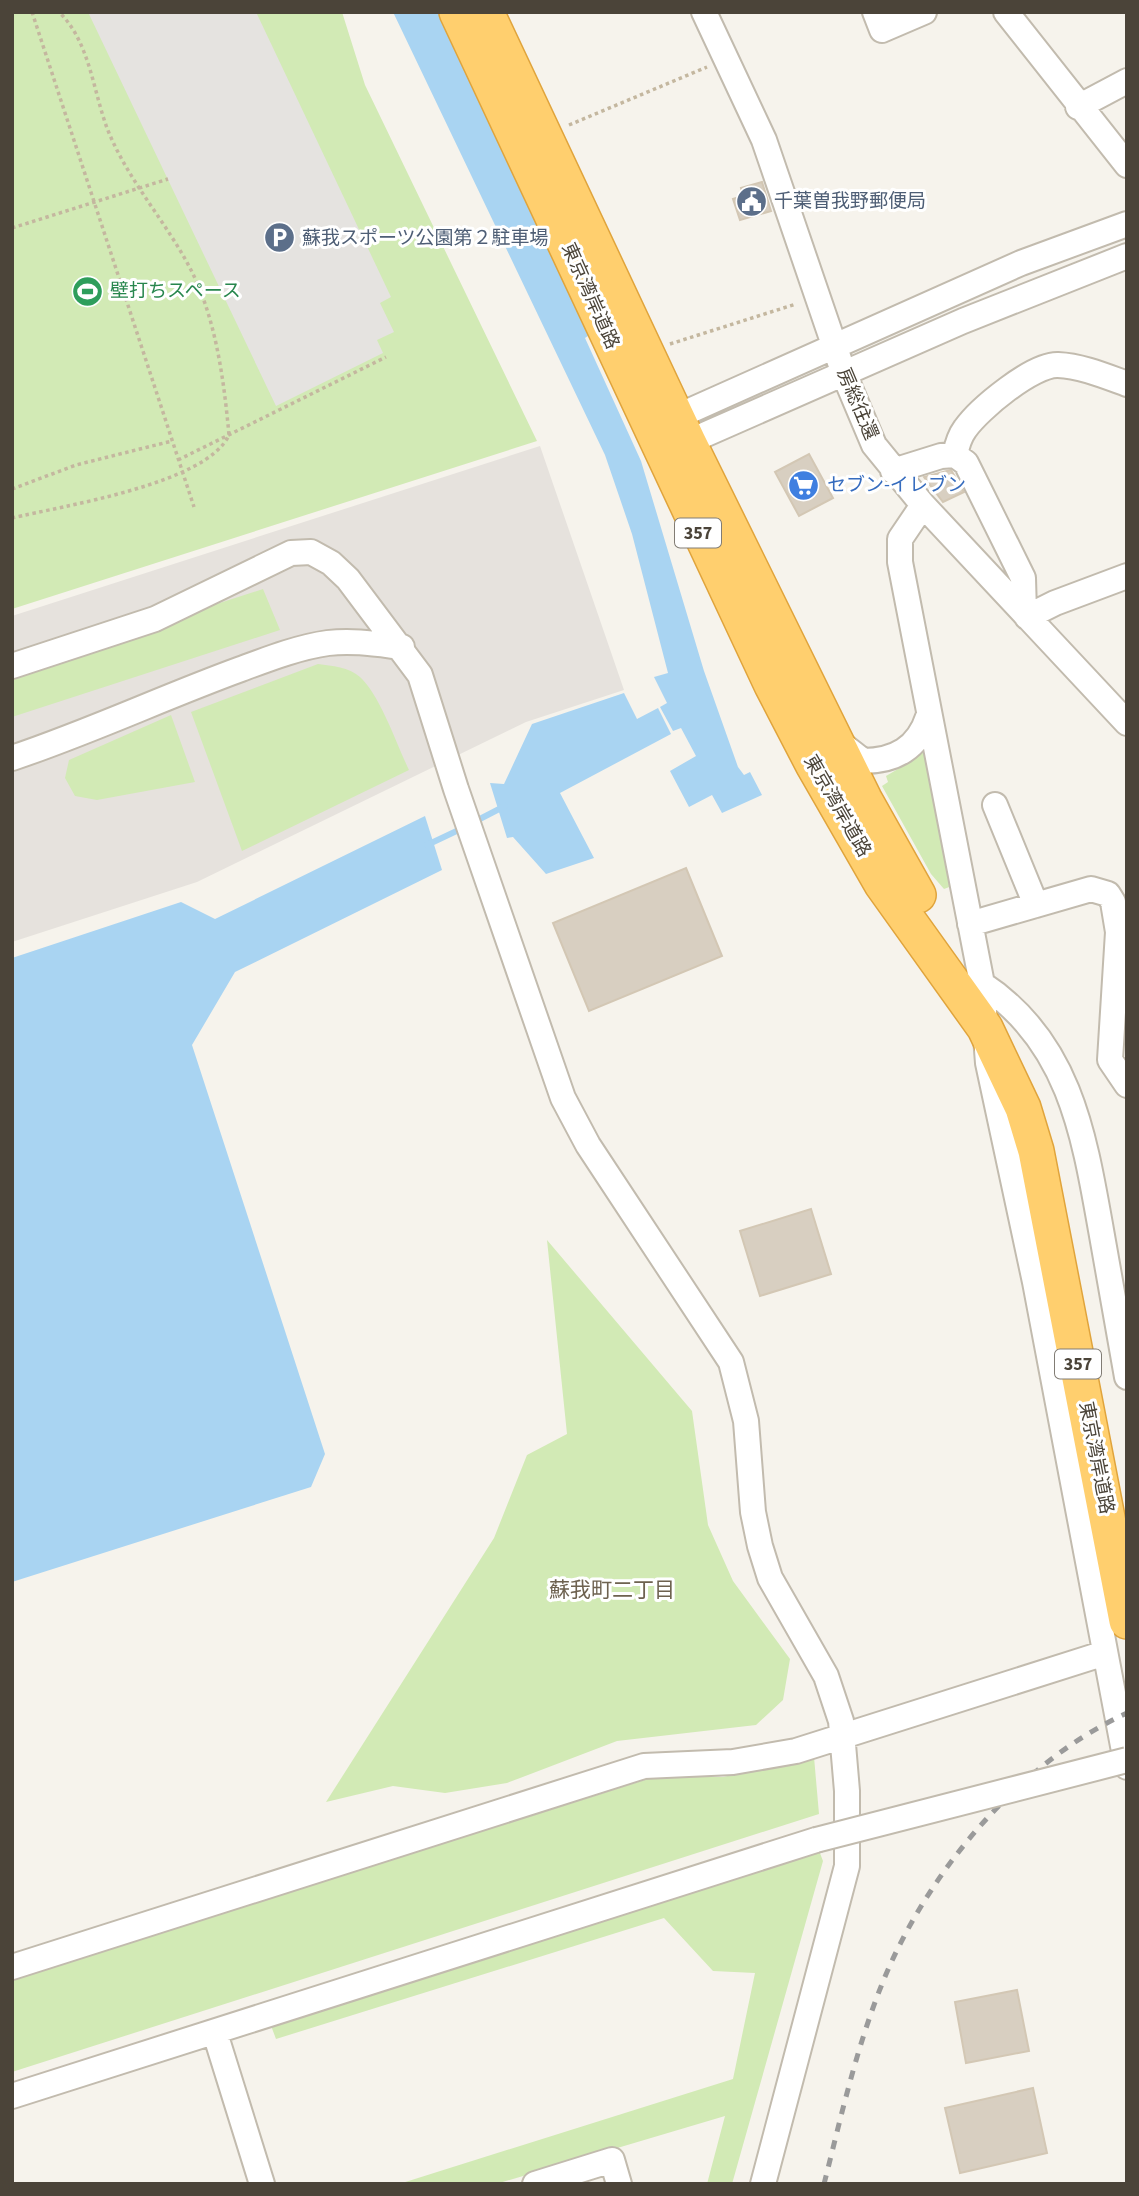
<svg xmlns="http://www.w3.org/2000/svg" width="1139" height="2196" viewBox="0 0 1139 2196" font-family="'Source Sans 3','Noto Sans JP',sans-serif">
  <style>
    .industrial { fill: #e6e2dd }
    .green { fill: #d2eab5 }
    .parking { fill: #e5e3e0 }
    .water { fill: #a9d4f2 }
    .lines { fill: none; stroke-linecap: round; stroke-linejoin: round }
    .stream { stroke: #a9d4f2; stroke-width: 6 }
    .building { fill: #d8cfc1; stroke: #d3c7b4; stroke-width: 2 }
    .minor-casing { stroke: #c2bbae; stroke-width: 28 }
    .highway-casing { stroke: #e0a43c; stroke-width: 38 }
    .path { stroke: #c4b79f; stroke-width: 3.5; stroke-dasharray: 3.5 3.5; stroke-linecap: butt }
    .minor { stroke: #fff; stroke-width: 24 }
    .highway { stroke: #ffcf6e; stroke-width: 35 }
    .rail { stroke: #9a9a9a; stroke-width: 5; stroke-dasharray: 9 9; stroke-linecap: butt }
    .minor-bridge-casing { stroke: #c2bbae; stroke-width: 28; stroke-linecap: butt }
    .minor-bridge { stroke: #fff; stroke-width: 24 }
    .labels { text-anchor: middle; dominant-baseline: central; stroke-width: 6; stroke-linejoin: round; paint-order: stroke }
    .shield { fill: #fff; stroke: #817c74; stroke-width: 2 }
    .shield-label { font-size: 18px; font-weight: bold; fill: #4b4439 }
    .service-label { font-size: 19px; fill: #4e5e75; stroke: #fff; text-anchor: start }
    .leisure-label { font-size: 19px; fill: #27864d; stroke: #fff; text-anchor: start }
    .street-label { font-size: 19px; fill: #4b4439; stroke: #fff }
    .shop-label { font-size: 19px; fill: #366cbe; stroke: #fff; text-anchor: start }
    .neighbourhood-label { font-size: 21px; fill: #6e6250; stroke: #fff }
  </style>
  <rect width="100%" height="100%" fill="#f6f3ec"/>
  <!-- industrial -->
  <path class="industrial" d="M540,446l84,244 -98,32 -329,160 -185,60v-326z"/>
  <!-- green -->
  <path class="green" d="M12,12h330l23,73 172,356 -525,168z
    M263,589l17,41 -268,87v-47z
    M318,664c14,2 31,3 42,13 20,18 37,68 49,93l-167,81 -51,-139z
    M171,715l24,67 -98,18 -22,-4 -10,-18 4,-18z
    M924,749l28,137 -8,3 -13,-15 -49,-88 6,-4 -2,-6 29,-17z
    M547,1240l145,171 16,114 25,56 57,78 -7,41 -27,25 -139,16 -110,42 -62,10 -52,-7 -67,16 168,-264 33,-83 40,-21z
    M814,1757l5,57 -807,258v-92l645,-204 66,1z
    M818,1848l5,13 -91,323h-25l18,-68 -229,68h-97l334,-105 22,-106 -42,-2 -49,-53 -388,121 -6,-16z"/>
  <!-- parking -->
  <path class="parking" d="M88,12h168l135,285 -11,6 14,29 -17,8 6,13 -107,53z"/>
  <!-- water -->
  <path class="water" d="M393,12h45l153,322 -6,4 56,123 63,210 34,96 6,8 6,-3 12,23 -40,18 -10,-18 -23,12 -19,-36 26,-15 -15,-28 -8,3 -13,-24 7,-4 -13,-26 14,-4 -36,-139 -27,-79z
    M624,693l13,26 21,-11 13,26 -111,59 34,65 -48,16 -33,-37 -6,1 -17,-55 14,1 28,-60z
    M425,816l17,54 -207,102 -43,73 133,409 -14,33 -299,95v-624l169,-56 34,17z"/>
  <g class="lines">
    <!-- stream -->
    <path class="stream" d="M474,822l31,-16
      M427,845l38,-18"/>
  </g>
  <!-- building -->
  <path class="building" d="M762,182l9,29 -31,9 -7,-21 10,-3 -2,-8z
    M809,454l24,44 -34,18 -24,-44z
    M951,470l13,22 -21,10 -19,-25z
    M686,868l36,88 -133,55 -36,-88z
    M811,1209l20,65 -71,22 -20,-65z
    M1017,1990l12,61 -63,12 -11,-61z
    M1033,2088l14,65 -87,20 -15,-65z"/>
  <g class="lines">
    <defs>
      <path id="minor" d="M704,12l60,128 80,234 30,71 49,60 204,218
        M875,12l7,18 42,-18
        M1006,12l121,153
        M1078,107l49,-26
        M667,426l9,-9 345,-154 106,-39
        M672,441l16,1 275,-121 164,-65
        M955,455c2,-10 4,-18 10,-26 14,-20 68,-65 93,-64 23,1 47,11 69,19
        M893,471l48,-15 14,-1 11,8 57,115 1,35
        M923,505l-23,34v23l82,422 6,79 47,219 92,485
        M1027,617l28,-14 72,-27
        M12,666l143,-47 136,-66 20,-1 20,11 17,16 72,96 36,114 107,309 25,47 143,217 15,59 7,91 7,34 10,32 56,98 15,45 6,70v75l-84,318
        M840,743l23,18c32,0 55,-13 65,-44
        M12,758c78,-26 152,-61 229,-89 27,-10 58,-22 87,-26 25,-3 49,1 74,4
        M995,805l41,100
        M970,924l121,-35 17,5 5,8 5,30 -8,128 17,25
        M982,984c87,57 102,150 119,246 9,49 17,98 26,147
        M12,1967l632,-201 89,-4 63,-11 309,-98
        M215,2033l47,151
        M12,2096l804,-256
        M535,2184l77,-24 7,24"/>
      <path id="highway" d="M457,12l315,673 41,79 69,120 103,144 38,80 13,43 91,470
        M486,12l202,430 176,357 54,96"/>
    </defs>
    <!-- minor casing -->
    <use href="#minor" class="minor-casing"/>
    <!-- highway casing -->
    <use href="#highway" class="highway-casing"/>
    <!-- path -->
    <path class="path" d="M32,12l162,495
      M569,125l138,-58
      M12,228l156,-49
      M670,344l126,-40
      M178,460l208,-103
      M12,489l64,-24 96,-24
      M12,518c50,-12 195,-34 217,-83 -5,-54 -13,-116 -38,-165 -24,-47 -61,-87 -82,-137 -16,-39 -18,-90 -50,-121"/>
    <!-- minor -->
    <use href="#minor" class="minor"/>
    <!-- highway -->
    <use href="#highway" class="highway"/>
    <!-- rail -->
    <path class="rail" d="M824,2184c17,-67 32,-135 58,-200 44,-110 136,-221 245,-271"/>
    <defs>
      <path id="minor-bridge" d="M816,1840l311,-80"/>
    </defs>
    <!-- minor-bridge casing -->
    <use href="#minor-bridge" class="minor-bridge-casing"/>
    <!-- minor-bridge -->
    <use href="#minor-bridge" class="minor-bridge"/>
  </g>
  <!-- icons -->
  <defs>
    <symbol id="civic-disc" viewBox="-11 -11 22 22"><circle r="9.5" fill="#5c6f8a" stroke="#fff"/><path d="M-.6-6.5H3V-4.5H.6V-3L4-1V1h2V6H-6V1h2V-1L-.6-3ZM-1.2 2.5V6h2.4V2.5Z" fill="#fff"/></symbol>
    <symbol id="parking-disc" viewBox="-11 -11 22 22"><circle r="9.5" fill="#5c6f8a" stroke="#fff"/><path d="M-3.5-5.5H1a3.5 3.5 0 0 1 0 7H-1V5.5H-3.5ZM-1-3.4V-.6H.8a1.4 1.4 0 0 0 0-2.8Z" fill="#fff"/></symbol>
    <symbol id="stadium-disc" viewBox="-11 -11 22 22"><circle r="9.5" fill="#2e9e5b" stroke="#fff"/><path d="M0-5a6.5 5 0 1 0 0 10a6.5 5 0 1 0 0-10ZM-3.5-1.8h7v3.6h-7Z" fill="#fff"/></symbol>
    <symbol id="supermarket-disc" viewBox="-11 -11 22 22"><circle r="9.5" fill="#3f7fe0" stroke="#fff"/><path d="M-6-5.5h2.5l.6 2H6L4.5 2H-2.5L-4.4-4H-6ZM-1.5 3.2a1.3 1.3 0 1 0 .1 0ZM3 3.2a1.3 1.3 0 1 0 .1 0Z" fill="#fff"/></symbol>
  </defs>
  <g fill-rule="evenodd">
    <use href="#civic-disc" x="734" y="184" width="35" height="35"/>
    <use href="#parking-disc" x="262" y="220" width="35" height="35"/>
    <use href="#stadium-disc" x="70" y="274" width="35" height="35"/>
    <use href="#supermarket-disc" x="786" y="468" width="35" height="35"/>
  </g>
  <g class="labels">
    <!-- shield labels -->
    <g class="shield">
      <rect x="675" y="518.5" width="46" height="29" rx="5"/>
      <rect x="1055" y="1349.5" width="46" height="29" rx="5"/>
    </g>
    <g class="shield-label">
      <text x="698" y="533">357</text>
      <text x="1078" y="1364">357</text>
    </g>
    <!-- service labels -->
    <g class="service-label">
      <text x="774" y="201">千葉曽我野郵便局</text>
      <text x="302" y="238">蘇我スポーツ公園第２駐車場</text>
    </g>
    <!-- leisure labels -->
    <g class="leisure-label">
      <text x="110" y="291">壁打ちスペース</text>
    </g>
    <!-- street labels -->
    <g class="street-label">
      <text transform="translate(590 296) rotate(66)">東京湾岸道路</text>
      <text transform="translate(857 404) rotate(67)">房総往還</text>
      <text transform="translate(837 806) rotate(60)">東京湾岸道路</text>
      <text transform="translate(1096 1458) rotate(79)">東京湾岸道路</text>
    </g>
    <!-- shop labels -->
    <g class="shop-label">
      <text x="827" y="485">セブン-イレブン</text>
    </g>
    <!-- neighbourhood labels -->
    <g class="neighbourhood-label">
      <text x="612" y="1590">蘇我町二丁目</text>
    </g>
  </g>
  <!-- border -->
  <rect width="1139" height="2196" fill="none" stroke="#4b4439" stroke-width="28"/>
</svg>
